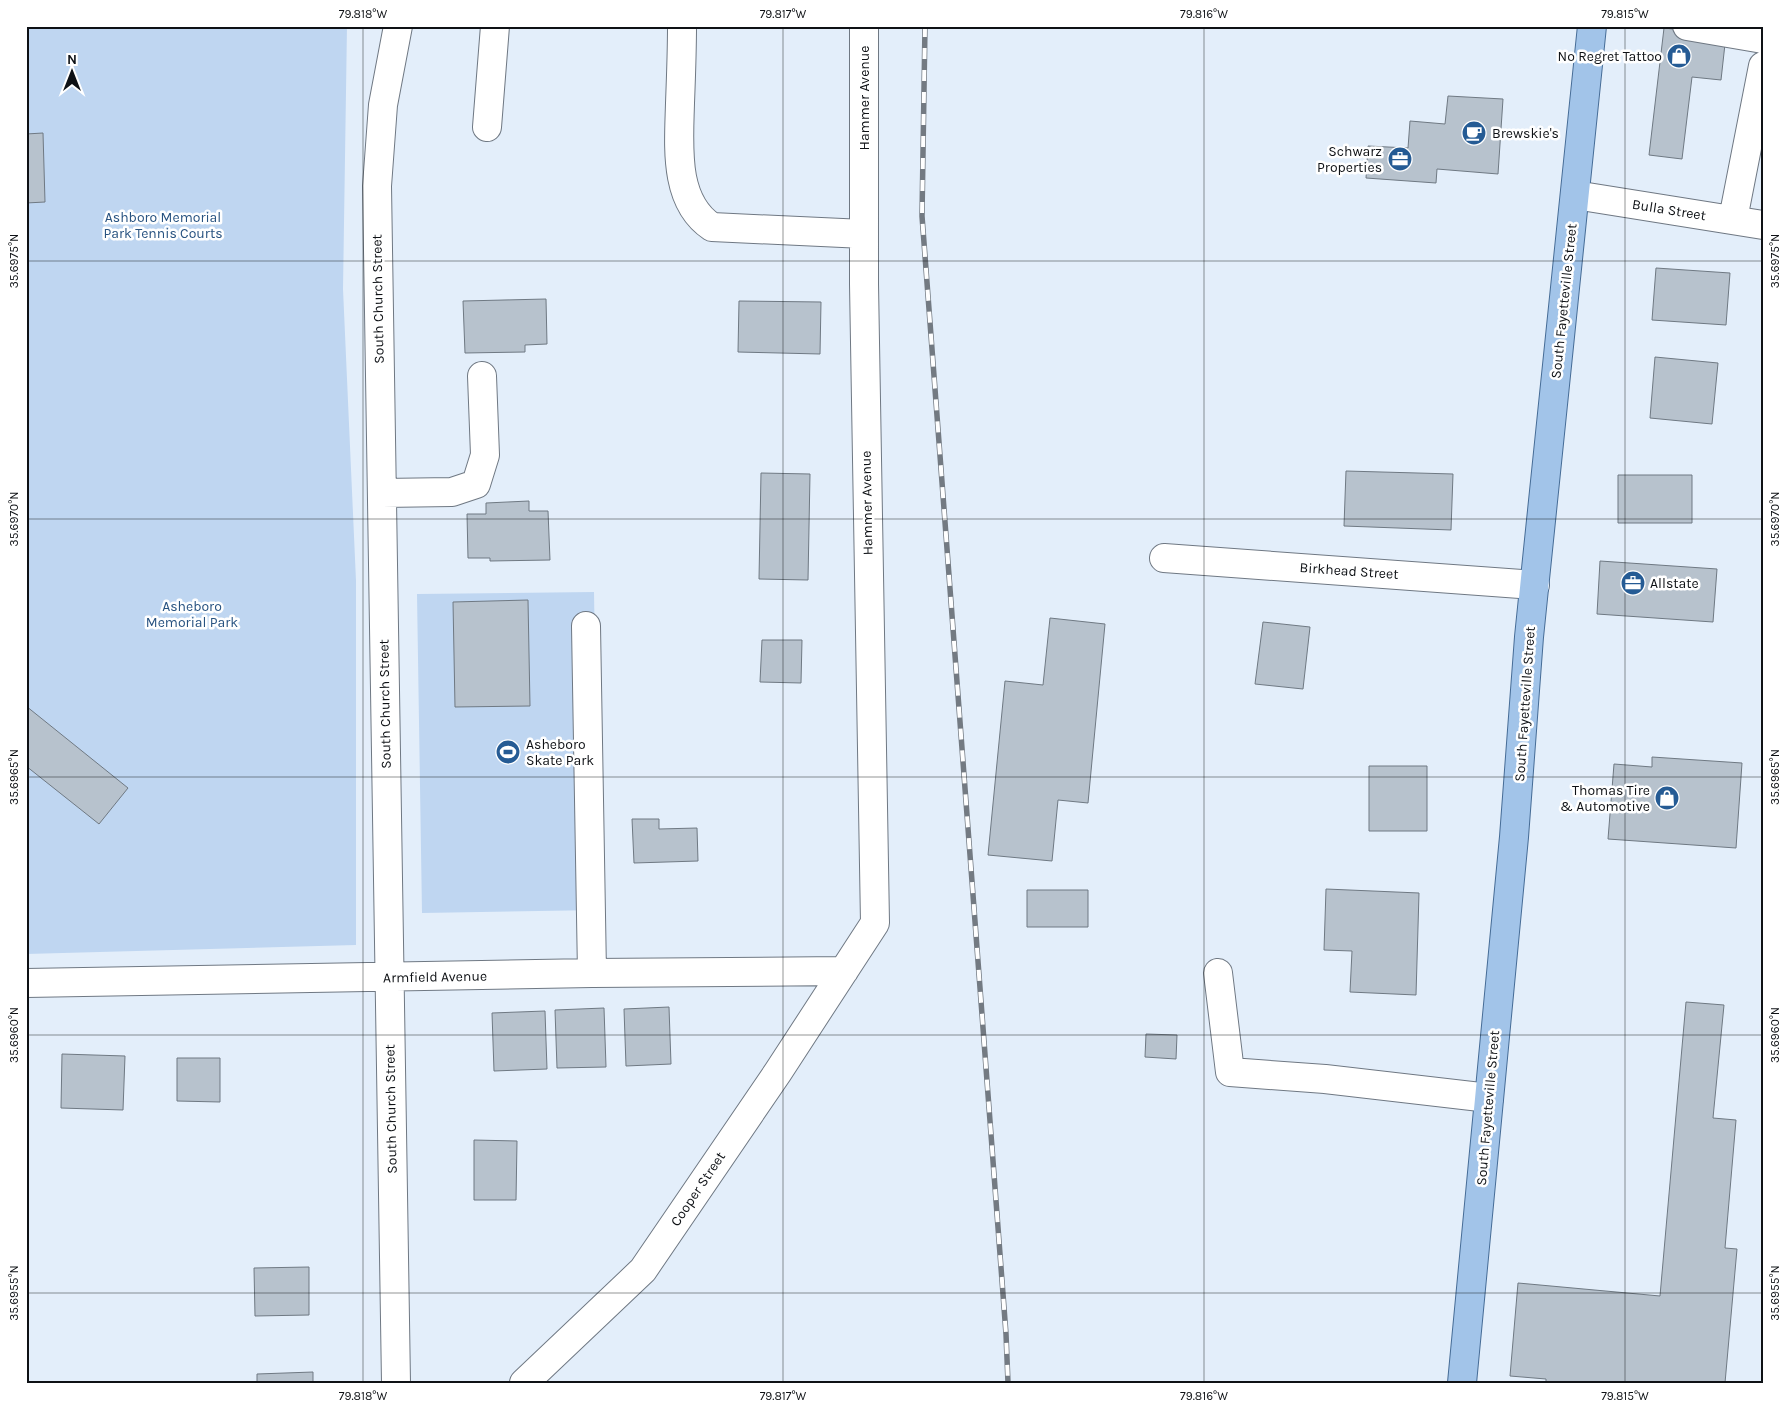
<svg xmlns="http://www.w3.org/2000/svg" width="1789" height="1409" viewBox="0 0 1789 1409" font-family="Karla,sans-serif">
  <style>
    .green { fill: #bfd6f1 }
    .building { fill: #b7c2cd; stroke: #6f7983 }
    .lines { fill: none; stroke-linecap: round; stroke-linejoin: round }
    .minor-casing { stroke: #6f7883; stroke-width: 30 }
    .major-casing { stroke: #466c96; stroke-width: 30 }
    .minor { stroke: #fff; stroke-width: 28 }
    .major { stroke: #a2c4e9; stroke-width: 28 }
    .rail-casing { stroke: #737a82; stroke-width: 5.5 }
    .rail { stroke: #fff; stroke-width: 4; stroke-dasharray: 11; stroke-linecap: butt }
    .ticks { fill: none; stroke: #0e1115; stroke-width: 1; stroke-opacity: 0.45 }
    .labels { text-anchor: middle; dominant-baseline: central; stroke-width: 5; stroke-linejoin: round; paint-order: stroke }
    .poi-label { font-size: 14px; fill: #0e1115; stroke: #fff; text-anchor: end }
    .street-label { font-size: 14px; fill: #0e1115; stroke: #fff }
    .park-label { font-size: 14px; fill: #275280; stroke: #fff }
    .neatline { fill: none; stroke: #0e1115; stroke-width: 2 }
    .ticks-label { font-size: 12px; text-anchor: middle; fill: #0e1115 }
  </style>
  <rect width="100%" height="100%" fill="#e3eefa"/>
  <!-- green -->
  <path class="green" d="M26,26h321l-4,263 13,292v364l-330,9z
    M594,592l5,318 -177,3 -5,-319z"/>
  <!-- building -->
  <path class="building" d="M1664,28l62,7 -5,45 -29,-3 -10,82 -33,-4z
    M1448,96l55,3 -5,75 -61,-5 -1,14 -70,-5 2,-32 40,2 2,-27 35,3z
    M43,133l2,69 -19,1v-69z
    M1656,268l74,5 -4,52 -74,-5z
    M546,299l1,45 -22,1v7l-60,1 -2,-52z
    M739,301l82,1 -1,52 -82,-2z
    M1655,357l63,6 -6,61 -62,-6z
    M1346,471l107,3 -2,56 -107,-4z
    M761,473l49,1 -2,106 -49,-1z
    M1618,475h74v48h-74z
    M529,501v10h19l2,49 -60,1v-3h-22l-1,-44h19v-11z
    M1600,561l117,8 -4,53 -116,-8z
    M528,600l2,106 -75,1 -2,-105z
    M1050,618l55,6 -17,179 -30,-3 -6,61 -64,-6 17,-174 38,4z
    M1263,622l47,5 -7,62 -48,-5z
    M762,640h40l-1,43 -41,-1z
    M26,706l102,82 -29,36 -73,-58z
    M1652,757l90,6 -6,85 -128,-9 6,-75 38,3z
    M1369,766h58v65h-58z
    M632,819h27v10l38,-1 1,33 -64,2z
    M1326,889l93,4 -3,102 -66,-3 2,-41 -28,-1z
    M1027,890h61v37h-61z
    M1686,1002l38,3 -11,113 23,2 -11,128 12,1 -12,134h-179v-4l-36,-3 8,-93 142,13z
    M669,1007l2,57 -45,2 -2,-57z
    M604,1008l2,59 -49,1 -2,-58z
    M545,1011l2,58 -53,2 -2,-58z
    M1146,1034l31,1 -1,24 -31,-2z
    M62,1054l63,2 -2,54 -62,-2z
    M177,1058h43v44l-43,-1z
    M474,1140l43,1 -1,59h-42z
    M309,1267v48l-54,1 -1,-48z
    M313,1372v11h-56v-9z"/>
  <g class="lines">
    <defs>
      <path id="minor" d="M682,26c0,26 -1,51 -2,77 -1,42 -7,98 32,124l152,7
        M1687,26l76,13
        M487,127l8,-101
        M1575,195l188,30
        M1733,219l30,-153
        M382,493l70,-1 24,-8 9,-29 -3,-79
        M1164,558l371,27
        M586,626l6,347
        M1218,973l12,99 95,7 164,19
        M26,983l566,-10 252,-2
        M396,1383l-19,-1197 6,-81 15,-79
        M524,1383l119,-113 135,-198 97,-149 -11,-639v-258"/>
      <path id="major" d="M1462,1383l52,-546 15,-200 63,-611"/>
    </defs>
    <!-- minor casing -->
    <use href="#minor" class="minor-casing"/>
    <!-- major casing -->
    <use href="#major" class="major-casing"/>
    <!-- minor -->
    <use href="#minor" class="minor"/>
    <!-- major -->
    <use href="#major" class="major"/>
    <defs>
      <path id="rail" d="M925,26l-3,190 84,1118 2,49"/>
    </defs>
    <!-- rail casing -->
    <use href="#rail" class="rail-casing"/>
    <!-- rail -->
    <use href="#rail" class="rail"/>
  </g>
  <!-- ticks -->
  <path class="ticks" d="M363,26v1357M783,26v1357M1204,26v1357M1625,26v1357M26,261h1737M26,519h1737M26,777h1737M26,1035h1737M26,1293h1737"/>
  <!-- icons -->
  <defs>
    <symbol id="shop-disc" viewBox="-11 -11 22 22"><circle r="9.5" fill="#255b94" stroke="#fff"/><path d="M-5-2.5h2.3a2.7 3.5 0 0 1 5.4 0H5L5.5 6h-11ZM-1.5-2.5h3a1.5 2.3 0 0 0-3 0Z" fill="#fff"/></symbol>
    <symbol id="cafe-disc" viewBox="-11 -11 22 22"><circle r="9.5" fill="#255b94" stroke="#fff"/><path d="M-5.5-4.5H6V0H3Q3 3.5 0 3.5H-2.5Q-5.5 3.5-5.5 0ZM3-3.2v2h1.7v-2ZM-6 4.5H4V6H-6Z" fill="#fff"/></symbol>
    <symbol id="office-disc" viewBox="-11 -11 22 22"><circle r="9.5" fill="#255b94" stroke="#fff"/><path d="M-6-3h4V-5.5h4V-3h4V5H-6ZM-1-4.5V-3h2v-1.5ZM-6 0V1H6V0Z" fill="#fff"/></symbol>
    <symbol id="stadium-disc" viewBox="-11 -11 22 22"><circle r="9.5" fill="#255b94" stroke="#fff"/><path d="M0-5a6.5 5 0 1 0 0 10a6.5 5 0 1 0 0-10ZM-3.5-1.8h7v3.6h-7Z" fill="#fff"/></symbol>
  </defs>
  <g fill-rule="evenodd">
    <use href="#shop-disc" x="1665" y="42" width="28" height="28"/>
    <use href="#cafe-disc" x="1460" y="119" width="28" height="28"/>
    <use href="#office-disc" x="1386" y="145" width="28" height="28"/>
    <use href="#office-disc" x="1619" y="569" width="28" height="28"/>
    <use href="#stadium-disc" x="494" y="738" width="28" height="28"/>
    <use href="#shop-disc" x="1653" y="784" width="28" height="28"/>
  </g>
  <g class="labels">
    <!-- poi labels -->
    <g class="poi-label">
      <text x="1662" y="56">No Regret Tattoo</text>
      <text x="1492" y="133" text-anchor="start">Brewskie's</text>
      <text x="1382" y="151">Schwarz<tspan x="1382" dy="16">Properties</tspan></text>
      <text x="1650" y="583" text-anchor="start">Allstate</text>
      <text x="526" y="744" text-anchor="start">Asheboro<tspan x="526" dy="16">Skate Park</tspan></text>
      <text x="1650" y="790">Thomas Tire<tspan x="1650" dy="16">&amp; Automotive</tspan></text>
    </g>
    <!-- street labels -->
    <g class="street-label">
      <text transform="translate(864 98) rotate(-90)">Hammer Avenue</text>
      <text transform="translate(1669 210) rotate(9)">Bulla Street</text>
      <text transform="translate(378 299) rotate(-91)">South Church Street</text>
      <text transform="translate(1564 301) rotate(-84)">South Fayetteville Street</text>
      <text transform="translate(867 503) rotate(-91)">Hammer Avenue</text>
      <text transform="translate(1349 571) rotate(4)">Birkhead Street</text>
      <text transform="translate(385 704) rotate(-91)">South Church Street</text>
      <text transform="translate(1525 704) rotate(-86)">South Fayetteville Street</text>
      <text transform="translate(435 977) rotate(-1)">Armfield Avenue</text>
      <text transform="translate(1488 1108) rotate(-85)">South Fayetteville Street</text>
      <text transform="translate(391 1109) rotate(-91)">South Church Street</text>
      <text transform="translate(698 1189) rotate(-56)">Cooper Street</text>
    </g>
    <!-- park labels -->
    <g class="park-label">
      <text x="163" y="217">Ashboro Memorial<tspan x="163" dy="16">Park Tennis Courts</tspan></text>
      <text x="192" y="606">Asheboro<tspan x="192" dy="16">Memorial Park</tspan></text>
    </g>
  </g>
  <!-- border -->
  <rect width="1789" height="1409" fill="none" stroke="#ffffff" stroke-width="55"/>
  <!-- north arrow -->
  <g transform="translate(72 72)" stroke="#ffffff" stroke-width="4" paint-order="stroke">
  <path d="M0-4L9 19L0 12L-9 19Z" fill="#0e1115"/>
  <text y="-8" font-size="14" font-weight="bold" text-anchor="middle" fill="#0e1115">N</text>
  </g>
  <rect x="28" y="28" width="1734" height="1354" class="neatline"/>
  <g class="ticks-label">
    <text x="363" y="18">79.818°W</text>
    <text x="783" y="18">79.817°W</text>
    <text x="1204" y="18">79.816°W</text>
    <text x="1625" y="18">79.815°W</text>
    <text transform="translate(14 261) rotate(-90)" y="4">35.6975°N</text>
    <text transform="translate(1775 261) rotate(-90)" y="4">35.6975°N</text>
    <text transform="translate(14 519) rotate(-90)" y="4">35.6970°N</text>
    <text transform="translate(1775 519) rotate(-90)" y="4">35.6970°N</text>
    <text transform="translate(14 777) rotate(-90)" y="4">35.6965°N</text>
    <text transform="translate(1775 777) rotate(-90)" y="4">35.6965°N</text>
    <text transform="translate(14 1035) rotate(-90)" y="4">35.6960°N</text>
    <text transform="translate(1775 1035) rotate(-90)" y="4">35.6960°N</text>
    <text transform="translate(14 1293) rotate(-90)" y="4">35.6955°N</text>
    <text transform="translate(1775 1293) rotate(-90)" y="4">35.6955°N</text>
    <text x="363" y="1400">79.818°W</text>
    <text x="783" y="1400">79.817°W</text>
    <text x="1204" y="1400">79.816°W</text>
    <text x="1625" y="1400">79.815°W</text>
  </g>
</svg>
